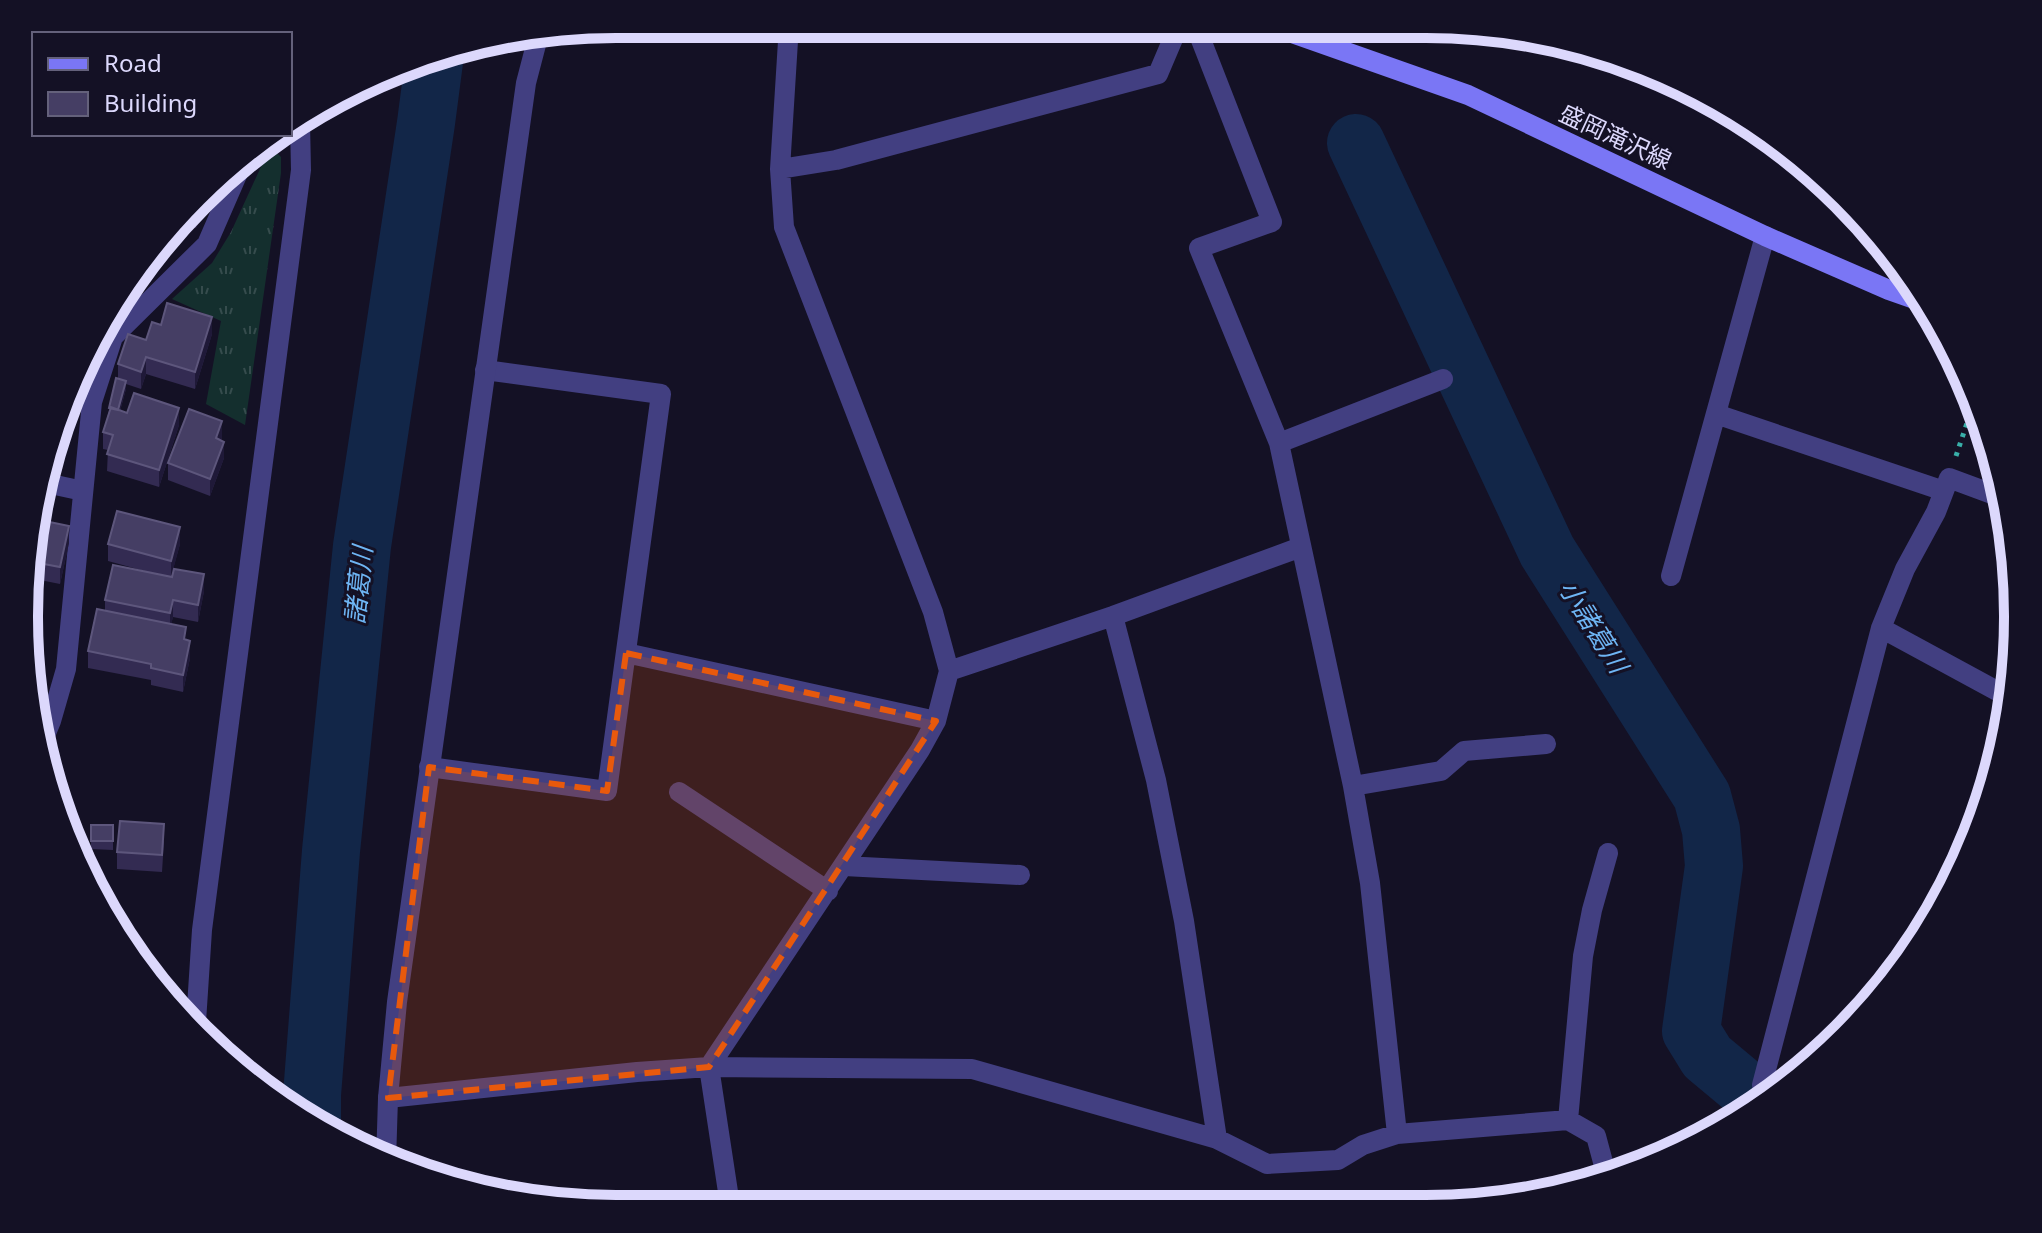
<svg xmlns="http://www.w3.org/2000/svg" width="2042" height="1233" viewBox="0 0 2042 1233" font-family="'Noto Sans','Noto Sans JP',sans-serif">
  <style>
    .grass { fill: url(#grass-tufts) }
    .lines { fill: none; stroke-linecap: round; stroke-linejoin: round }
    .river { stroke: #122648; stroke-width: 58 }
    .path { stroke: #39afa9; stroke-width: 5; stroke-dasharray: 4 6; stroke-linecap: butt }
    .minor { stroke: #423f81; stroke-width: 20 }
    .tertiary { stroke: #423f81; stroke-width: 20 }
    .secondary { stroke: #7a76f5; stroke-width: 20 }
    .wall { fill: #332b52 }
    .shaded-wall { fill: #1f1938 }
    .building { fill: #453e64; stroke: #5d567c; stroke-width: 2 }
    .marked { fill: #e8590c; fill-opacity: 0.2; stroke: #e8590c; stroke-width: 6; stroke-dasharray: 16 10; stroke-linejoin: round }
    .labels { text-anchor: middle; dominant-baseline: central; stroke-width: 6; stroke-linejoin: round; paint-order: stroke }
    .street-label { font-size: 24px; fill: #dcd8fc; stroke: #141125 }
    .water-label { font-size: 26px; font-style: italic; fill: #6eb5f4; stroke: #141125 }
    .rim { fill: none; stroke: #dcd8fc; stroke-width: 10 }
  </style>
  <defs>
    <pattern id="grass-tufts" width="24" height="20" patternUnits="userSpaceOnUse" patternTransform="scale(2)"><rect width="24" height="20" fill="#142f2e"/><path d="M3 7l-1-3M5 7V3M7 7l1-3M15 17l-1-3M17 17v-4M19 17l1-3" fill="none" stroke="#364c4d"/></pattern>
  </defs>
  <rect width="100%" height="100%" fill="#141125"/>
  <!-- grass -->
  <path class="grass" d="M275,151l6,6v16l-36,252 -39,-21 15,-83 -49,-22 40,-36 19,-31 34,-74z"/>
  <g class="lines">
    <!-- river -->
    <path class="river" d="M1356,143l191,408 155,245 9,34 3,36 -23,165 16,26 54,45
      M312,1119v-24l19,-244 31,-305 64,-423 9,-69"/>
    <!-- path -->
    <path class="path" d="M1956,456l19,-57"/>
    <!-- minor -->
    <path class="minor" d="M1196,27l76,195 -73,26 80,195 74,343 17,97 27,251
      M780,169l56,-9 322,-86 20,-47
      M1716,414l228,77
      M1279,443l164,-64
      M46,483l37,8
      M1671,576l94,-340
      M1113,616l43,164 28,141 33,218
      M1881,628l129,70
      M626,653l310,68
      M949,671l164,-55 188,-69
      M44,738l7,-17 15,-52 26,-267 21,-65 94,-93 37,-85
      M429,767l178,24 54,-397 -176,-24
      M1353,786l88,-15 23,-20 82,-7
      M679,792l149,99
      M844,866l176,9
      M196,1022l6,-92 99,-760 -1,-47
      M1762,1085l119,-457 24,-59 31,-57 13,-34 54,20
      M388,1098l249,-26 72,-5 263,2 245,70 50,25 71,-4 25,-15 34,-11 171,-14 28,16 11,41
      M1568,1120l15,-164 9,-46 16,-57
      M730,1205l-21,-138 211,-317 16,-29 13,-50 -16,-59 -149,-385 -4,-58 9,-144"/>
    <!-- tertiary -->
    <path class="tertiary" d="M386,1162l2,-64 9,-96 129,-919 12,-46"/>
    <!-- secondary -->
    <path class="secondary" d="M1278,28l190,67 297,141 124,54 37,13"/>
  </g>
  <!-- wall -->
  <path class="wall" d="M213,192l-17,36 -11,-6z
    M161,325l51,9 -17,55 -49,-15 -5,15 -15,-5v5l-6,22 59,14 -20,62 -52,-16 1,-21 -5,-1v-17l15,-53v-15l28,-24z
    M222,438l-1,2 3,18 -14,38 -42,-16v-17z
    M40,520l29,23 -9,41 -30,-6z
    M108,544h72l-9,32 33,15 -6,31 -25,-5 -2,7 15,16 4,18 -7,34 -32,-7v-5l-63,-12v-17l17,-40v-11l43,-28 -40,-11z
    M91,825h22v25l-22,-1z
    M164,841l-2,31 -45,-3v-17z"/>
  <!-- shaded-wall -->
  <path class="shaded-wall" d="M213,192l-17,36v-17z
    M212,317v17l-17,55v-17z
    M146,357v17l-5,15v-17z
    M126,381v8l-8,29v-8z
    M179,408v17l-20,62v-17z
    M222,421v17l-6,17v-17z
    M224,442v16l-14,38v-17z
    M69,526v17l-9,41v-17z
    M180,527v17l-9,34v-17z
    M204,574v17l-6,31v-17z
    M32,580v17l-6,29 -2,-9z
    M173,600v17l-3,13v-17z
    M190,641v17l-7,34v-17z
    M92,852v17l-4,3 -6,-12z"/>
  <!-- building -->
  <path class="building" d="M167,303l45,14 -17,55 -49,-15 -5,15 -23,-8 10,-30 18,6 6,-18 9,3z
    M116,378l10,3 -8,29 -9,-2z
    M134,393l45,15 -20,62 -52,-16 6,-19 -10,-3 8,-25 16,6z
    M189,409l33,12 -6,17 8,4 -14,37 -42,-16z
    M117,511l63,16 -9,34 -63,-17z
    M40,520l29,6 -9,41 -27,-5z
    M113,565l59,12 2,-8 30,5 -6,31 -25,-5 -3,13 -65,-13z
    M30,580h2l-8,37v-1z
    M97,609l89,18 -2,12 6,2 -7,34 -32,-7v-4l-63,-13z
    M120,821l44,3 -2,31 -45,-3z
    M91,825h22v16h-22z
    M72,829l20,23 -10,8 -14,-28z"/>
  <!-- marked area -->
  <path class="marked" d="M626,653l310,68 -227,346 -321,31 41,-331 178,24z"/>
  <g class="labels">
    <!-- street labels -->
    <g class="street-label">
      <text transform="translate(1616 136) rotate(25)">盛岡滝沢線</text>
    </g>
    <!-- water labels -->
    <g class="water-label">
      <text transform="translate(358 585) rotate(-84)">諸葛川</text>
      <text transform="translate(1594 626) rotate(58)">小諸葛川</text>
    </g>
  </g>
  <!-- crop -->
  <path d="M0 0H2042V1233H0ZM616 38H1426A578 578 0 0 1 2004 616V617A578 578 0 0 1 1426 1195H616A578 578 0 0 1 38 617V616A578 578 0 0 1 616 38Z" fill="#141125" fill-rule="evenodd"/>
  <path class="rim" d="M616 38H1426A578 578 0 0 1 2004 616V617A578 578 0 0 1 1426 1195H616A578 578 0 0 1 38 617V616A578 578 0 0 1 616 38Z"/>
  <!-- legend -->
  <rect x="32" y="32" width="260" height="104" fill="#141125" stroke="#64617b" stroke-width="2"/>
  <rect x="48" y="58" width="40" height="12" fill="#7a76f5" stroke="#64617b" stroke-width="2"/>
  <text x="104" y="72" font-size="24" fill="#dcd8fc">Road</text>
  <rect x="48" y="92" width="40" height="24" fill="#453e64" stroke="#64617b" stroke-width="2"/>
  <text x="104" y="112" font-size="24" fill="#dcd8fc">Building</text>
</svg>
